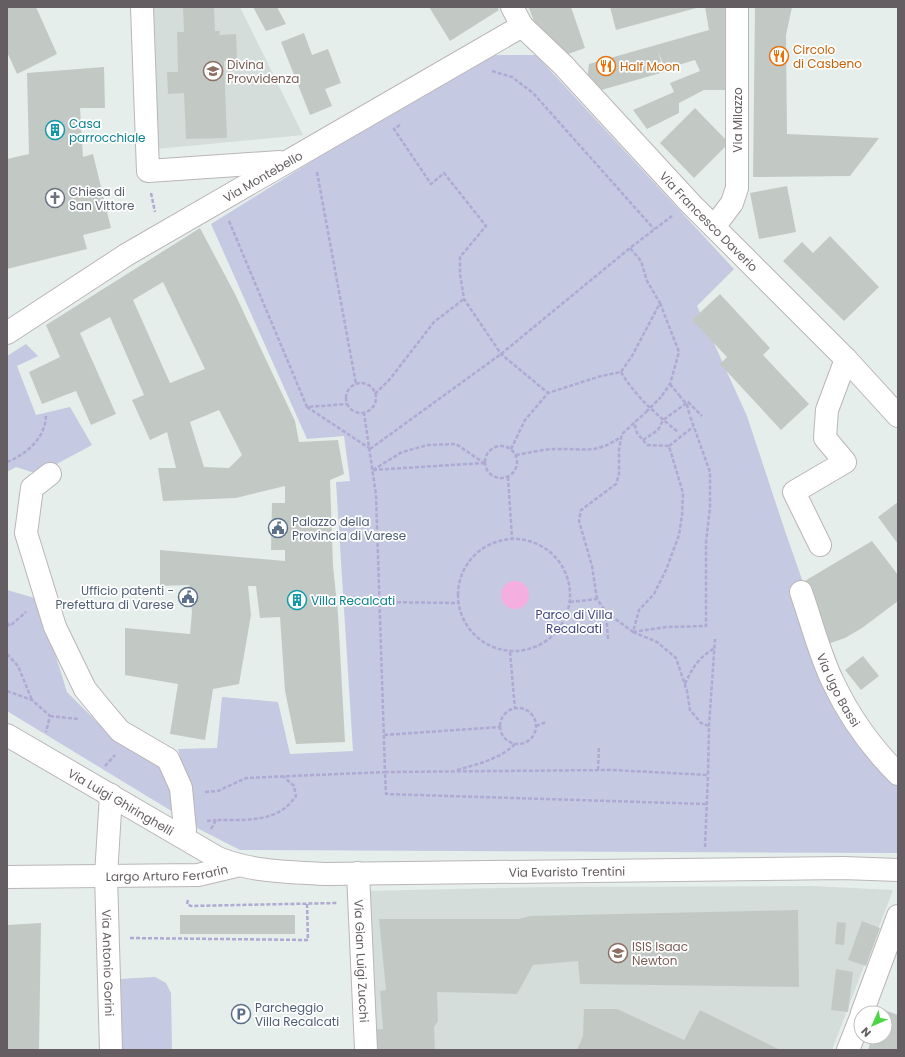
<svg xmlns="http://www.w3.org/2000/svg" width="905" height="1057" viewBox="0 0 905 1057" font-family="Poppins,sans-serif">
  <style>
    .education { fill: #d4ddda }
    .green { fill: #c5c9e2 }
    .water { fill: #f5aee0 }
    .building { fill: #c2c9c5; fill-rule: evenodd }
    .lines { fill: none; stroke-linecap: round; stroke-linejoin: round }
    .minor-casing { stroke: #bbb5b8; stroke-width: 24 }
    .path { stroke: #afa9d3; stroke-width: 2.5; stroke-dasharray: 4 2; stroke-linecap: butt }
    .minor { stroke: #fff; stroke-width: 22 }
    .path-bridge { stroke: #afa9d3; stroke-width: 2.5; stroke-dasharray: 4 2; stroke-linecap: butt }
    .labels { text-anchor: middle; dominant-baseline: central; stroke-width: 3.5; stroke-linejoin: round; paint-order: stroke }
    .food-label { font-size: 12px; fill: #c56008; stroke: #fff; text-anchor: start }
    .education-label { font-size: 12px; fill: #785e54; stroke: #fff; text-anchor: start }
    .street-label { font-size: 12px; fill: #645d61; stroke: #fff }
    .culture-label { font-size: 12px; fill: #0d838f; stroke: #fff; text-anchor: start }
    .worship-label { font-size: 12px; fill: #5b616d; stroke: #fff; text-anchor: start }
    .service-label { font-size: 12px; fill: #4e5e75; stroke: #fff; text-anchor: start }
    .park-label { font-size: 12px; fill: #3f4581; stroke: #fff }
  </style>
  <rect width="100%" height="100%" fill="#e5eeeb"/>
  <!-- education -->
  <path class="education" d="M152,7h88l63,128 -147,14z
    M813,886l80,4 -61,160h-462l-5,-159 180,-4z"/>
  <!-- green -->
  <path class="green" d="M482,55h54l198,214 -37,37 50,110 38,115 60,171 53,70v81l-658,-3 -43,-22 -6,-30 -13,-49 39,-1 5,-51 56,5 12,52 63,-3 -17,-269 14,-1 -6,-45 -37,3 -96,-215z
    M26,344l12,12 -21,10 19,49 34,-8 22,38 -54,29 -22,-7 -9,5v-116z
    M7,590l31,9 29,93 42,42 62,37 12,47 -176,-107z
    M155,977l11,6 5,10 1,57h-50l-2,-71z"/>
  <!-- water -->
  <path class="water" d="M501 595a14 14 0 1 1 28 0a14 14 0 1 1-28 0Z"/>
  <!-- building -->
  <path class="building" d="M7,7h29l21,47 -40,20 -10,-22z
    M183,7h31l1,24h5l-1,4 17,-1 1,26 -13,1 3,77 -41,1 -2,-46 -16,1 -1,-22h11l-1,-40h7z
    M253,7h24l9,17 -20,7z
    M429,7h68l2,3 -49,31z
    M571,7l14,41 -25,9 -20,-19 -11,-30z
    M610,7h90l-84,23z
    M705,7h20l2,23 1,60h-24l-25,13v10l-32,16 -14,-19 41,-18 -4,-9 30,-12 -5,-11 -30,9 -7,-18 6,21 -66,19 -11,-11 2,-16 120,-34z
    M755,7h37l-6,28 1,99 92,4 -29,38 -97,1z
    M304,33l8,22 16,-6 13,34 -16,6 7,17 -22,9 -29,-73z
    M104,67l1,41h-25l3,49 10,-3 18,74 -28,7 4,14 -80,20v-110l22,-5 -2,-81z
    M695,108l34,35 -35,35 -34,-35z
    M787,186l9,46 -37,7 -9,-46z
    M200,228l35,66 60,127 4,21 39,-2 6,34 -14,6 3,86 5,48 7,128 -49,2 -11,-53 -5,-74 -20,1 -4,-32h-8l3,29 -12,69 -26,5 -8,51 -35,-6 8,-50 -53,-9v-47l65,6 2,-22 -3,-27 -29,1v-36l125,11v-11h-14l1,-47h13v-17l-49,12 -73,3 -5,-33h18l-9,-36 -17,8 -18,-40 12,-5 -34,-78 -30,16 36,81 -25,11 -15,-34 -34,13 -13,-32 31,-15 -14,-32zM163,282l42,87 -35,14 -37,-83zM219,410l23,45 -13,13 -25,-1 -14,-45z
    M830,236l49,51 -35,34 -61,-60 19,-19 11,11z
    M720,294l50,54 -7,7 46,49 -28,26 -61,-66 7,-7 -35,-37z
    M898,502v42l-20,-27z
    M872,541l26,34v26l-36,27 -17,10 -20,7 -22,-63z
    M863,656l16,20 -18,14 -16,-20z
    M798,910l1,77 -219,-3 -2,-23 -45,4 -16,29 -80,-2 1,29 -4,6 1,23h-58l-2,-21h8l-3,-38 6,-1 -7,-71h140l11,-3z
    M180,915h115v19h-115z
    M862,921l18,7 -14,38 -18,-6z
    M837,922l9,1 -2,22 -9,-1z
    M41,923l-2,127h-32v-125z
    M836,969l17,3 -5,40 -17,-2z
    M584,1009h33l67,31 16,-30 80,40h-203l6,-14z
    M882,1009l16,6v35h-30l4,-13h13v-24h-4z"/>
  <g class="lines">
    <defs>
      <g id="minor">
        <path d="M142,7l6,164 132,-9"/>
        <path id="s1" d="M512,7l10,19 41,39 127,138 156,156 52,57"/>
        <path d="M714,227l18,-24 5,-15v-181"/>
        <path id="s2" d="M7,333l119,-78 396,-229"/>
        <path d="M50,474l-18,14 -6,45 29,94 30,62 18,22 17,20 48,28 13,29 4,42"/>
        <path d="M820,545l-26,-53 51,-30 -20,-24 2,-28 19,-51"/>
        <path id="s3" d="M801,592c10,28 19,64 32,90 16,34 39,66 65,92"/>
        <path id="s4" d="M7,735l211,123c34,14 70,14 107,16l518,-6 55,2"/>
        <path id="s5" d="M111,795l-5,80 5,175"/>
        <path id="s6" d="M358,873l8,177"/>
        <path id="s7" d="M7,877l191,-2 38,-9"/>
        <path d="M862,1013l36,-97"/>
        <path d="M848,1050l13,-33"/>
      </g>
    </defs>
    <!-- minor casing -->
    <use href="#minor" class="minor-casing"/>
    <!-- path -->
    <path class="path" d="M492,71l20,6 21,16 121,136
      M400,125l-6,4 37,55 13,-11 42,53 -26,31v17l4,25 37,55 47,39
      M317,172l39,212
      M151,193l4,19
      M229,221l78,186 40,-3
      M660,303l19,49 -9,32 -9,13
      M621,372c14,24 36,43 57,60
      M346 398a15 15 0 1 1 30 0a15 15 0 1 1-30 0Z
      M670,384l9,11
      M375,394l15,-15 44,-57 30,-23
      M307,407l62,41
      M643,440l15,-10 5,-10 25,-18 14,14
      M485 462a16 16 0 1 1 32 0a16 16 0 1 1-32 0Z
      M669,446l24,-19
      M370,449l131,-95 129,-106 42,-32
      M511,449l14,-29 23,-27 53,-17 20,-4 11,-16 28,-53 -13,-22 -6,-20 -11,-13
      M516,455c13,-2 27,-6 40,-6 29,-1 40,6 66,-13
      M7,462c20,-8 38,-24 39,-46
      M373,470l29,-18 26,-7 28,-1 28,19
      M373,470l111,-7
      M508,477l4,61
      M458 595a56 56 0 1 1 112 0a56 56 0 1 1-112 0Z
      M597,599l-5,-33 -13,-45 2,-11 35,-26 3,-10v-24l3,-16 24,-22
      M379,602l79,1
      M570,602l27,-3 9,13 2,27
      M606,612l27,20 6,-22 15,-16 12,-24 13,-35 3,-20 1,-22 -14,-47 -22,-1 -10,-12 -3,-11
      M7,623l3,3 16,-14
      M633,632l33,-5 40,-1v-84l4,-35v-35l-20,-56
      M633,632l24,10 19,16 11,33 3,19 11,13 8,3
      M510,652l5,57
      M7,654l11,12 14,34
      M685,684c7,-16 14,-27 30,-36
      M7,691l25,9 18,16 -4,16
      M500 726a18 18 0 1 1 36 0a18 18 0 1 1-36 0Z
      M50,716l28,3
      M536,726l10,-4
      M384,735l116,-8
      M105,766l10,-11
      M457,770c21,-6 43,-11 58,-26
      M598,770l1,-24
      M205,792l13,-1 28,-13 139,-6 -9,-277 -12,-82
      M706,804l-320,-10 -1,-22 227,-2 96,5 1,-49 6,-87
      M207,821l9,-1
      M211,829l5,-9c21,0 51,2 69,-12 4,-3 8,-8 11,-12l-2,-10 -10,-9
      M705,847l3,-72
      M188,900l-1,4 4,2 146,-3
      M130,938l178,2 -1,-36"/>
    <!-- minor -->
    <use href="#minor" class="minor"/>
    <!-- path-bridge -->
    <path class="path-bridge" d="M679,395l8,10 3,11
      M646,412l15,-15"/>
  </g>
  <!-- icons -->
  <defs>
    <symbol id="restaurant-ring" viewBox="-11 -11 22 22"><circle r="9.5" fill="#fff" stroke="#e8710a" stroke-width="1.5"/><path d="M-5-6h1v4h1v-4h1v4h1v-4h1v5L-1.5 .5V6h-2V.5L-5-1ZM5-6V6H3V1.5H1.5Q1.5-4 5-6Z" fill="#e8710a"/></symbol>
    <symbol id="school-ring" viewBox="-11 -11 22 22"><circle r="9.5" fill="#fff" stroke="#8d6e63" stroke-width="1.5"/><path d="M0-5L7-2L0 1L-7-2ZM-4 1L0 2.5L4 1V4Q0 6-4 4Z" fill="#8d6e63"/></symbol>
    <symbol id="building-ring" viewBox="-11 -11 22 22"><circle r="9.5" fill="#fff" stroke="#0f9aa8" stroke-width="1.5"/><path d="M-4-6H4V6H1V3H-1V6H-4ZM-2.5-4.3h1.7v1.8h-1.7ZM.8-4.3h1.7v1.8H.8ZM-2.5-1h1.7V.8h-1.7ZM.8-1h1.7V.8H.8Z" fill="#0f9aa8"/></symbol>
    <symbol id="church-ring" viewBox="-11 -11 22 22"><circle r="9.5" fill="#fff" stroke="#6b7280" stroke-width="1.5"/><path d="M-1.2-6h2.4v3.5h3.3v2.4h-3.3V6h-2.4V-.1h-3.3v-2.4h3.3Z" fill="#6b7280"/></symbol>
    <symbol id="civic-ring" viewBox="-11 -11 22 22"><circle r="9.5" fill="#fff" stroke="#5c6f8a" stroke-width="1.5"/><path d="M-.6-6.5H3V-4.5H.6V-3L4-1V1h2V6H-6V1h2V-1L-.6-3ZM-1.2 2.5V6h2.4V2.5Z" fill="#5c6f8a"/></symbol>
    <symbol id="parking-ring" viewBox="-11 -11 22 22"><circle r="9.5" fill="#fff" stroke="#5c6f8a" stroke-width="1.5"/><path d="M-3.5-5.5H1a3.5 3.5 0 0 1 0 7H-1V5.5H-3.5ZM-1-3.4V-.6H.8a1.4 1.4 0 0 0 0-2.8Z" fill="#5c6f8a"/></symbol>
  </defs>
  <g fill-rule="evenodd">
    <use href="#restaurant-ring" x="768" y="45" width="22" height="22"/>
    <use href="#restaurant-ring" x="595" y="55" width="22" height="22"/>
    <use href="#school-ring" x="202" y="60" width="22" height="22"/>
    <use href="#building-ring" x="44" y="119" width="22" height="22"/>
    <use href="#church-ring" x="44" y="187" width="22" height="22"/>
    <use href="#civic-ring" x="267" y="517" width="22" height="22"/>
    <use href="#civic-ring" x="177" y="586" width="22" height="22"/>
    <use href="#building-ring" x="286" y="589" width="22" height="22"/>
    <use href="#school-ring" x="607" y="942" width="22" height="22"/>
    <use href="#parking-ring" x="230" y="1003" width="22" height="22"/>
  </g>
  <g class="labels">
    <!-- food labels -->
    <g class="food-label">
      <text x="793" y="49">Circolo<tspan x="793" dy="14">di Casbeno</tspan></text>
      <text x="620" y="66">Half Moon</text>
    </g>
    <!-- education labels -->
    <g class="education-label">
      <text x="227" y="64">Divina<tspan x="227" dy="14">Provvidenza</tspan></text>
      <text x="632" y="946">ISIS Isaac<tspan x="632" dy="14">Newton</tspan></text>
    </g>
    <!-- street labels -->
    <g class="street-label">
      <text transform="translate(737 120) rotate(-90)">Via Milazzo</text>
      <text stroke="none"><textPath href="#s2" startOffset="300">Via Montebello</textPath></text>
      <text stroke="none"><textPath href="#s1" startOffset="292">Via Francesco Daverio</textPath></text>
      <text stroke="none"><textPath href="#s3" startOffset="105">Via Ugo Bassi</textPath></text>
      <text stroke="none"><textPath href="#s4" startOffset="132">Via Luigi Ghiringhelli</textPath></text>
      <text stroke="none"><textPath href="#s7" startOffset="160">Largo Arturo Ferrarin</textPath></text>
      <text stroke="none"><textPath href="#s4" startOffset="595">Via Evaristo Trentini</textPath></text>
      <text stroke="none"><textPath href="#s6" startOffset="88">Via Gian Luigi Zucchi</textPath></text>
      <text stroke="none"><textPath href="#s5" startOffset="168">Via Antonio Gorini</textPath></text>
    </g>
    <!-- culture labels -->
    <g class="culture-label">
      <text x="69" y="123">Casa<tspan x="69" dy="14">parrocchiale</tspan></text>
      <text x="311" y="600">Villa Recalcati</text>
    </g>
    <!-- worship labels -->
    <g class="worship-label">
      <text x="69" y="191">Chiesa di<tspan x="69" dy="14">San Vittore</tspan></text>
    </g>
    <!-- service labels -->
    <g class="service-label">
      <text x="292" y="521">Palazzo della<tspan x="292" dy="14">Provincia di Varese</tspan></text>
      <text x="174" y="590" text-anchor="end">Ufficio patenti -<tspan x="174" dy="14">Prefettura di Varese</tspan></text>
      <text x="255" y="1007">Parcheggio<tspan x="255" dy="14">Villa Recalcati</tspan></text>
    </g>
    <!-- park labels -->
    <g class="park-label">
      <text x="574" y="614">Parco di Villa<tspan x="574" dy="14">Recalcati</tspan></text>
    </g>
  </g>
  <!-- border -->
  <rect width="905" height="1057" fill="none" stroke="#645d61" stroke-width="16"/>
  <!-- north arrow -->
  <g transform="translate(873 1025) rotate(225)"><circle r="19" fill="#ffffff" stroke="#c1bec0"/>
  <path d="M0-3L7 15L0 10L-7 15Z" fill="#4cd544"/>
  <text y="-6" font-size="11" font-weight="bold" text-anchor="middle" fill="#645d61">N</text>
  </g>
</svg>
